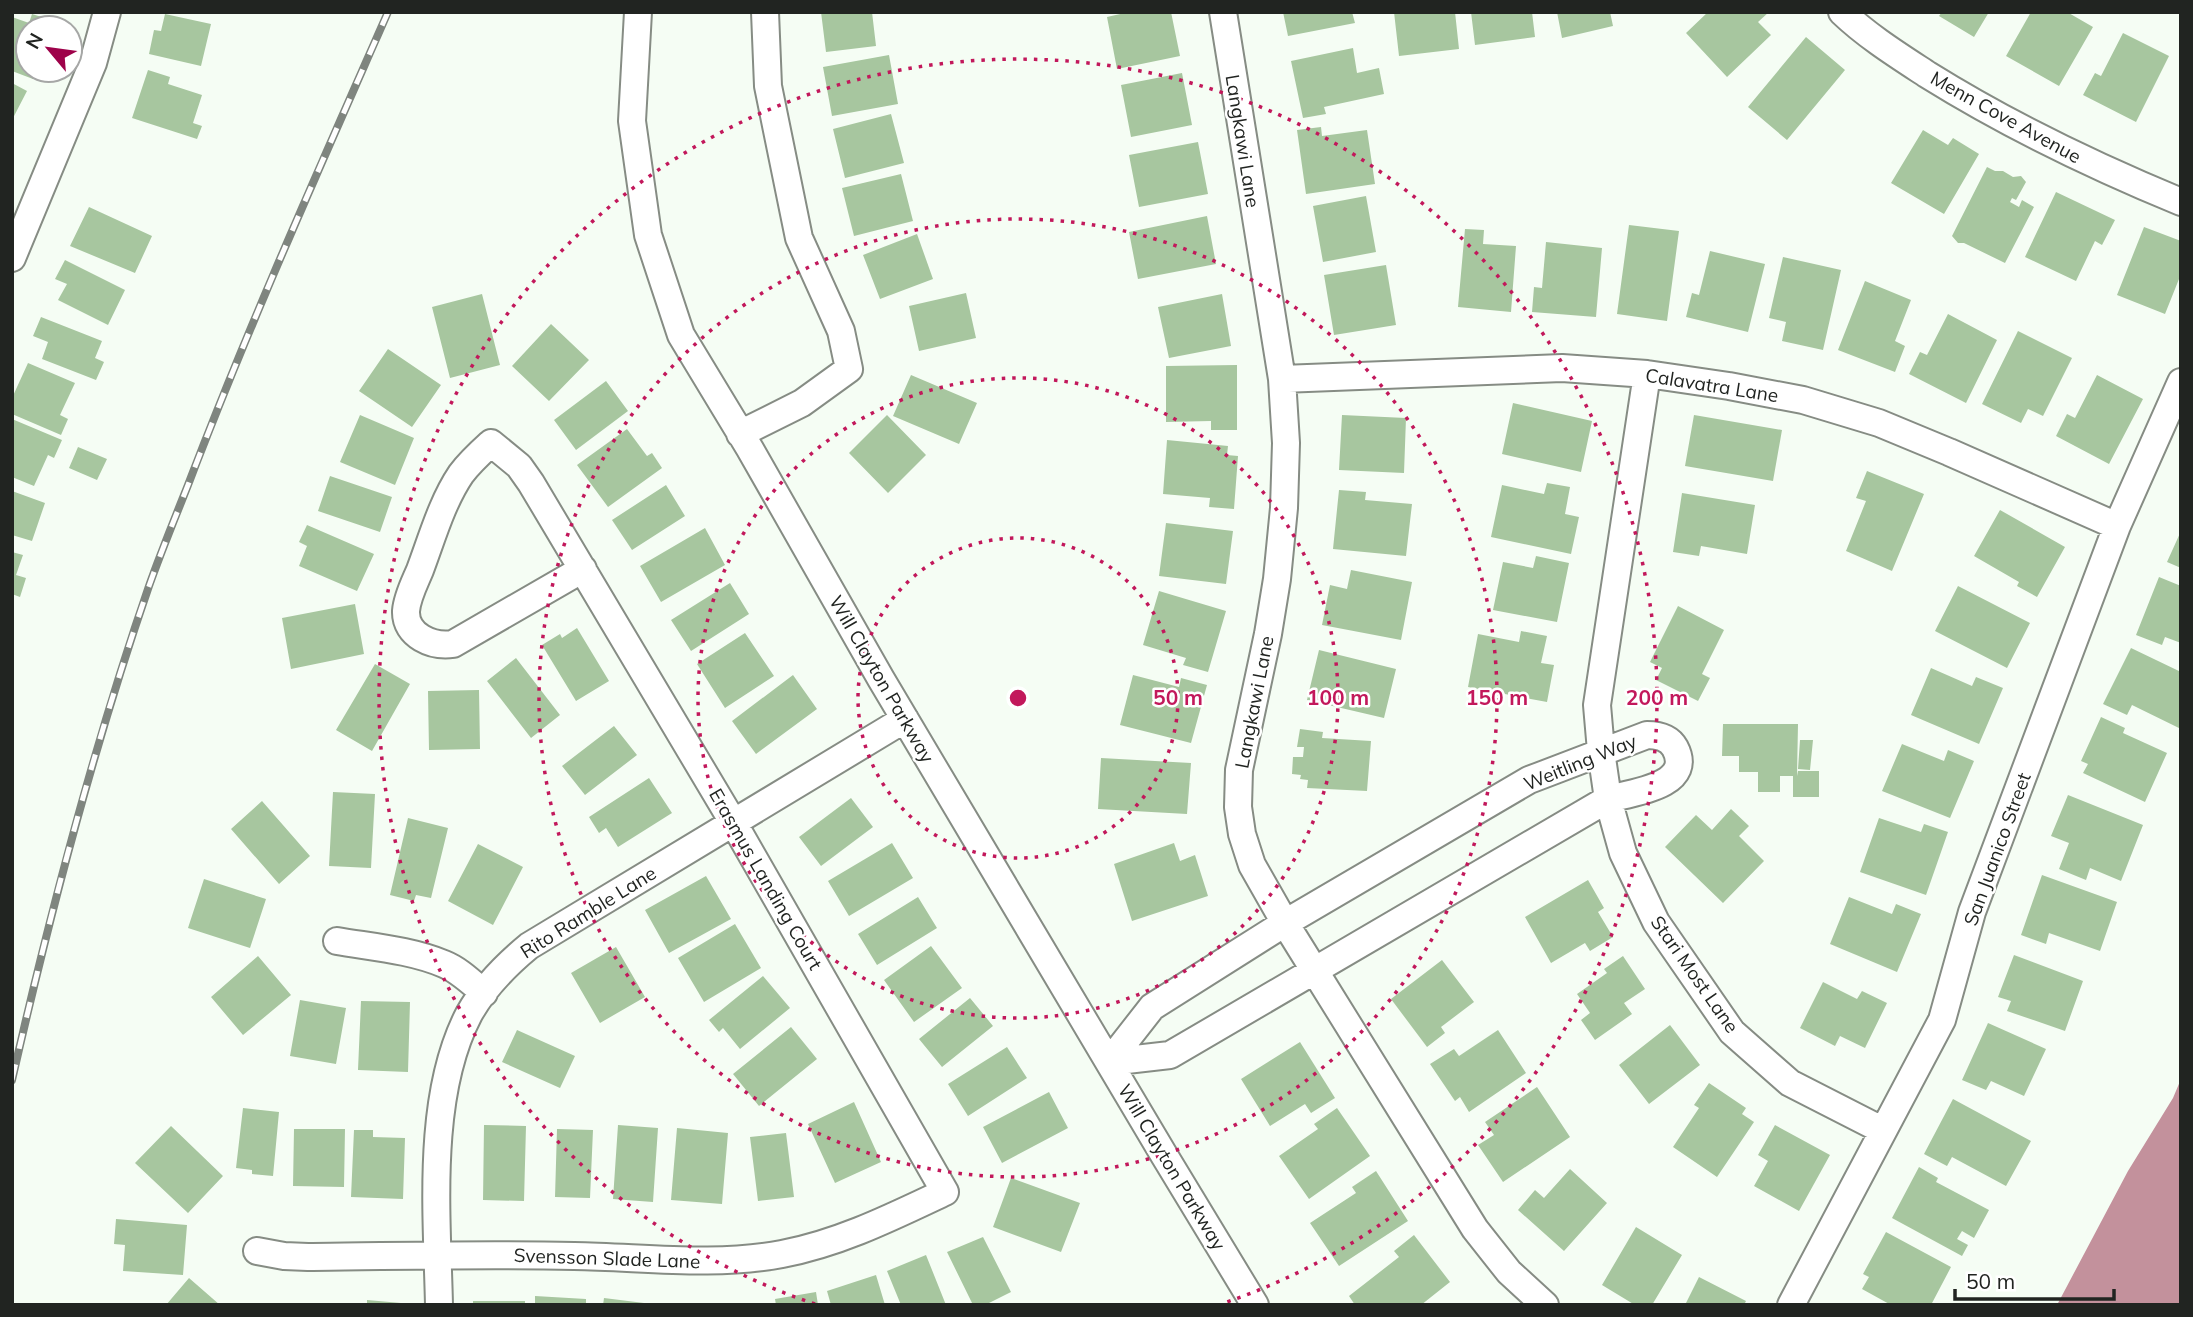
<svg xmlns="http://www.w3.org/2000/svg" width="2193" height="1317" viewBox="0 0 2193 1317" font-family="Mulish,sans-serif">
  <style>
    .water { fill: #c3919c }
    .building { fill: #a7c69f }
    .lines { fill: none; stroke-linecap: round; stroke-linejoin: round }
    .minor-casing { stroke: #868c84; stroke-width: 30 }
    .minor { stroke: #fff; stroke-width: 26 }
    .rail-casing { stroke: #7f857f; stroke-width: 8 }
    .rail { stroke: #fff; stroke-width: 5; stroke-dasharray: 16; stroke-linecap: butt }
    .ring { fill: none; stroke: #c2185b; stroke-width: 3.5; stroke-dasharray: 3.5 7 }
    .labels { text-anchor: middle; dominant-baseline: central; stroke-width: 5; stroke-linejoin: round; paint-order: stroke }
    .street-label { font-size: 19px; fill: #212421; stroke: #fff }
    .centre { fill: #c2185b; stroke: #fff; stroke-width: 3.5 }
    .ring-label { font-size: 21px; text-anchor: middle; font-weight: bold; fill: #c2185b; stroke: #fff; stroke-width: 5; stroke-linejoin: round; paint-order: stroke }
  </style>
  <rect width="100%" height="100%" fill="#f5fdf4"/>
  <!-- water -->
  <path class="water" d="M2181,1079v226h-124l71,-134 45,-73z"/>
  <!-- building -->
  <path class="building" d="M821,12h51l4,34 -50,6z
    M1129,12h42l9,44 -63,13 -10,-52z
    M1283,12h69l3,11 -67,13z
    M1394,12h61l4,37 -60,7z
    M1471,12h61l3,25 -60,8z
    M1557,12h53l3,14 -51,12z
    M1708,12h61l-11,10 13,13 -44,42 -41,-44z
    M1942,12h47l-15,25 -35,-21z
    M2031,12h36l26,15 -34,59 -53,-30z
    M32,14l22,7 -3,7h-23v42h8l-3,9 -21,-8v-54l17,6z
    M165,14l46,10 -10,42 -52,-12 5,-24 7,1z
    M2123,33l46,23 -33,66 -53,-27 12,-22 6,3z
    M1806,37l39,33 -58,70 -39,-33z
    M1353,48l4,25 22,-5 5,26 -60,13 2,7 -23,4 -12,-57z
    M889,55l9,49 -66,12 -9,-49z
    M148,70l22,7 -2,7 34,11 -9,28 9,3 -5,13 -65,-21z
    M1182,73l10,52 -61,12 -10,-52z
    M12,83l15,8 -15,29z
    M891,114l13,49 -59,15 -12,-49z
    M1321,127l1,9 45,-6 8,54 -69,10 -9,-64z
    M1923,130l25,15 5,-7 26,16 -35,60 -53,-31z
    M1198,142l10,52 -69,13 -10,-52z
    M1987,167l8,4h8l10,6 8,-1 5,6 -10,18 -4,-2 -2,4 9,5 3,-7 12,7 -29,56 -41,-20h-6l-6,-7z
    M901,174l12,47 -59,15 -12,-48z
    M2056,192l59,28 -13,25 -7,-4 -19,40 -51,-24z
    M1366,196l10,56 -53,10 -10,-56z
    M89,207l63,29 -17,37 -65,-27z
    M1207,216l9,48 -78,15 -9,-47z
    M1629,225l50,6 -12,90 -50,-7z
    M2144,227l37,14v33l-16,40 -48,-19z
    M1465,229l19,1 -1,14 33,2 -5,66 -53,-5z
    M917,234l16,45 -53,20 -17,-44z
    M1546,242l56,6 -6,69 -64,-5 2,-25 8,1z
    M1710,251l55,13 -17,68 -62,-15 6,-24 7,2z
    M1783,257l58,13 -18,80 -41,-9 4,-19 -17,-4z
    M65,260l60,30 -17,35 -50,-25 9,-16 -12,-5z
    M1386,265l10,60 -62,10 -10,-60z
    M1865,281l46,19 -16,41 10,5 -10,26 -57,-22z
    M966,293l10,45 -57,13 -10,-45z
    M482,294l18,71 -50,13 -18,-71z
    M1222,294l9,52 -62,12 -11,-51z
    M1948,314l49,26 -31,63 -57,-29 11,-22 7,3z
    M41,317l61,24 -7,17 9,4 -8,18 -54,-21 6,-17 -15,-6z
    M551,324l38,36 -40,41 -37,-35z
    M2018,331l54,27 -29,58 -15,-7 -7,14 -39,-19z
    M388,349l53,36 -29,42 -53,-36z
    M28,363l47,20 -15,32 8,4 -7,16 -49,-21v-16z
    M1237,365v65h-26v-9l-45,1v-56z
    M911,375l66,28 -18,41 -66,-28z
    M2097,375l46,24 -34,65 -53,-28 11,-22 8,4z
    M606,381l22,30 -52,39 -22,-30z
    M1513,403l79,18 -11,51 -79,-18z
    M360,415l54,23 -19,47 -55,-23z
    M887,415l39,40 -38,38 -39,-40z
    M1342,415l64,3 -2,55 -65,-3z
    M1694,415l88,15 -9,51 -88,-15z
    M12,419l50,21 -8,18 -6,-3 -14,31 -22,-9z
    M627,429l20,27 5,-3 10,15 -54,39 -31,-42z
    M1167,440l61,6 -1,9 11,1 -4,53 -25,-2 1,-9 -47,-4z
    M78,447l29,12 -10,21 -28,-12z
    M1867,471l57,23 -32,77 -46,-20 20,-50 -10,-3z
    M330,476l62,21 -12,35 -62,-21z
    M1547,483l23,4 -5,27 14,3 -8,37 -80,-17 11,-52 42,9z
    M666,485l19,31 -53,34 -20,-30z
    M1339,490l27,2 -1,8 47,4 -6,52 -73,-7z
    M12,491l33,12 -13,38 -20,-6z
    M1682,493l73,12 -8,49 -46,-8 -2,10 -26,-4z
    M2000,510l65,37 -28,50 -20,-11 2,-4 -45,-26z
    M1166,523l67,8 -7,53 -67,-8z
    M307,525l67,29 -17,37 -58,-25 8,-20 -8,-4z
    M705,528l20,37 -64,37 -21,-36z
    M2181,531v37l-14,-6z
    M12,552l11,3 -7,20 10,3 -6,19 -8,-3z
    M1536,556l33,7 -12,59 -64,-12 10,-48 30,6z
    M1351,570l61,12 -11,58 -79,-15 8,-40 17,4z
    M2159,577l22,9v57l-16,-6 -3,8 -26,-10z
    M730,583l19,31 -58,37 -20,-31z
    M1958,586l72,37 -23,45 -72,-37z
    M1159,591l67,20 -18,61 -25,-7 3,-7 -43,-13z
    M355,604l9,50 -73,15 -9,-51z
    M1678,606l46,24 -22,44 8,4 -12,23 -42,-21 6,-12 -12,-6z
    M577,628l32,53 -33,20 -34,-56 18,-11 2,4z
    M1521,631l26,5 -6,27 13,2 -7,37 -79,-15 10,-53 41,8z
    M745,633l29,43 -49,32 -28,-44z
    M2131,648l50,24v57l-49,-24 -5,10 -24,-11z
    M1319,650l77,19 -12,49 -77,-18z
    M516,658l44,57 -29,23 -44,-57z
    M375,664l35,20 -38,67 -36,-21z
    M1931,668l41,18 4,-9 27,11 -24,56 -68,-29z
    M793,675l24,34 -61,45 -24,-33z
    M1133,675l46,12 2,-9 26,7 -16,58 -71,-18z
    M479,690l1,59 -51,1 -1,-59z
    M2101,717l24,11 -2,5 44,20 -22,49 -62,-29 5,-9 -7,-3z
    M1723,724h75l-1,52 1,-5h21v26h-26v-21h-13v16h-22v-20h-19v-16h-17z
    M614,726l23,29 -52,40 -23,-29z
    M1300,729l23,3 -1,6 49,3 -4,50 -60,-3 1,-8 -8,-1 1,-4 -9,-1 1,-17h10l1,-10h-7z
    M1800,740h13l-3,30 -12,-1z
    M1902,744l42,17 4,-11 26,11 -24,57 -68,-27z
    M1101,758l90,5 -4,51 -89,-5z
    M649,778l23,35 -54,34 -12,-19 -7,5 -10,-16z
    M333,792l42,2 -4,74 -42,-2z
    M2068,795l75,30 -22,56 -31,-13 -4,12 -27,-11 10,-26 -18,-7z
    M851,798l22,29 -52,39 -22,-29z
    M262,801l48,55 -31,28 -48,-55z
    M1731,809l18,17 -10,10 25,25 -41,42 -58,-56 31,-32 16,15z
    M408,818l40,10 -17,70 -15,-3 -2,6 -24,-6z
    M1879,818l42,14 3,-8 24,8 -22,63 -66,-23z
    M892,843l21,35 -64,38 -21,-35z
    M1174,843l6,18 15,-6 13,41 -76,25 -18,-57z
    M478,844l45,23 -30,58 -45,-24z
    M2042,875l75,27 -17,49 -51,-18 -3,11 -25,-9z
    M706,876l25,43 -62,34 -24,-43z
    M204,879l62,20 -16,49 -62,-20z
    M1588,880l16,28 -6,4 15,25 -23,14 -5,-8 -34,20 -26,-46z
    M918,897l19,31 -60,37 -19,-31z
    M1849,897l43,17 4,-10 25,10 -24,58 -67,-28z
    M735,924l26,44 -57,34 -26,-44z
    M931,946l31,42 -48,34 -30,-42z
    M616,947l29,50 -45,26 -29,-50z
    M2014,955l69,26 -18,50 -58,-20 4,-10 -13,-4z
    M258,956l33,39 -48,40 -32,-38z
    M1623,956l22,33 -21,14 8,11 -37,26 -14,-20 9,-7 -13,-19 30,-21 -3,-4z
    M1442,960l32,42 -33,25 4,6 -18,14 -36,-48z
    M763,976l27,32 -50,41 -17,-21 -4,4 -10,-12z
    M1823,982l34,17 5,-8 25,12 -22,45 -25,-12 -5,10 -35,-18z
    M970,998l23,28 -51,41 -23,-28z
    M300,1000l46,8 -10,56 -46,-8z
    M361,1001l49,1 -2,70 -50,-2z
    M1988,1023l58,26 -22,47 -33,-15 -5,9 -24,-10z
    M1670,1025l30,40 -51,39 -30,-39z
    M791,1027l26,32 -58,47 -26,-32z
    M517,1030l58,26 -15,32 -58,-26z
    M1498,1030l28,43 -57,39 -9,-15 -5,4 -25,-37 24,-15 5,7z
    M1300,1042l35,56 -24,15 -6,-9 -35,22 -29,-47z
    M1007,1047l20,31 -59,38 -20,-32z
    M1709,1083l37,25 -4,6 12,8 -37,55 -44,-30 26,-39 -5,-3z
    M1537,1087l33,50 -67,45 -25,-37 16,-10 -9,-13z
    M1049,1092l19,36 -66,35 -19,-36z
    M1953,1099l78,42 -25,45 -54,-29 -5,9 -23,-12z
    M854,1102l27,60 -46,21 -27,-59z
    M243,1108l36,4 -6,64 -21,-2v-4l-16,-2z
    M1337,1108l33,48 -61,43 -30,-43 39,-27 -4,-5z
    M484,1125l42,1 -2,75 -41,-1z
    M618,1125l40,3 -5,74 -40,-3z
    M1775,1125l55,30 -31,56 -45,-25 14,-25 -10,-6z
    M171,1126l52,50 -35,37 -53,-50z
    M677,1128l51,5 -6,71 -51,-4z
    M294,1129h51l-1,58 -51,-1z
    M557,1129l36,1 -3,68 -35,-1z
    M354,1130h19v7l32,1 -2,61 -52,-2z
    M786,1133l8,64 -36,4 -8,-64z
    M1919,1167l19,11 -2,4 53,28 -15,28 -12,-7 -5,8 11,6 -6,11 -70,-38z
    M1570,1169l37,34 -43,48 -46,-41 17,-20 9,8z
    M1376,1171l32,50 -69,45 -29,-43 46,-30 -4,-6z
    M1011,1178l69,25 -19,49 -68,-25z
    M116,1219l71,6 -4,50 -60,-4 2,-26 -11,-1z
    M1636,1227l46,28 -30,50h-17l-33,-20z
    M1886,1232l65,35 -20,38h-40l-29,-16 7,-12 -6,-3z
    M1414,1235l36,47 -29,23h-66l-6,-9 50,-39 -5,-6z
    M983,1237l28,55 -26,13h-12l-26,-53z
    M926,1255l20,50h-45l-14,-34z
    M876,1275l9,30h-54l-4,-14z
    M1699,1277l47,24 -2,4h-59z
    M189,1278l31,27h-54z
    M816,1292l2,13h-42l-1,-6z
    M535,1296l51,3v6h-51z
    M604,1298l40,5v2h-41z
    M367,1300l34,3v2h-34z
    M473,1301h52v4h-52z"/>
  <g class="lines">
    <defs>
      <path id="minor" d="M638,12l-6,109 16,114 33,100 69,114 131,230 283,476 91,150
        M1223,12l59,367 4,64 -2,65 -7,71 -9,55 -29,136 -1,37 4,27 10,31 33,58 190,306 34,43 36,33
        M1842,12c25,24 57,44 86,63 82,51 163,90 253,127
        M12,258l81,-195 14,-51
        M1647,374l-50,331 4,46 7,48 15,54 33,69 76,110 58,51 92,47
        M1282,379l280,-11 85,6 82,12 74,14 76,23 70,29 168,74
        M740,434l62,-31 47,-34 -8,-38 -42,-93 -31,-152 -3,-74
        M1647,735c11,0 22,2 28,13 20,38 -44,45 -67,51l-438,256 -61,7 43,-55 133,-84 244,-143z
        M337,941c35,6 74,9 107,23 15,6 27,18 40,29
        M257,1251l27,5 24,1c89,-1 178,-3 266,-1 69,1 139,11 208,-2 58,-11 110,-37 163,-62l-212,-370 -202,-339 -12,-17 -28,-23c-11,10 -21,19 -30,31 -19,28 -29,64 -41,96 -5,12 -13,27 -14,41 -1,25 27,36 47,33l130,-75
        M439,1305c-2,-91 -13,-209 30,-291 15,-27 37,-49 60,-68l376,-227
        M1791,1305l151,-285 30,-108 145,-386 64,-144"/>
    </defs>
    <!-- minor casing -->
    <use href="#minor" class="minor-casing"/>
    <!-- minor -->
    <use href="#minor" class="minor"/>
    <defs>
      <path id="rail" d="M12,1080c38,-167 81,-332 137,-494 12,-34 26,-68 39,-101 61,-160 131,-316 200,-473"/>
    </defs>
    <!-- rail casing -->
    <use href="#rail" class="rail-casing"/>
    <!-- rail -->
    <use href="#rail" class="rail"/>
  </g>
  <!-- distance rings -->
  <g class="ring">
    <circle cx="1018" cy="698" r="160"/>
    <circle cx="1018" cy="698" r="320"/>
    <circle cx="1018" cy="698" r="479"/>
    <path d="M815 1304A639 639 0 1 1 1221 1304"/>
  </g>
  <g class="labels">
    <!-- street labels -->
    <g class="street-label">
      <text transform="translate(2006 117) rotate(29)">Menn Cove Avenue</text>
      <text transform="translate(1243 141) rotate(81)">Langkawi Lane</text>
      <text transform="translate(1712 385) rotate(9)">Calavatra Lane</text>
      <text transform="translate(882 679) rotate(60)">Will Clayton Parkway</text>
      <text transform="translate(1254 702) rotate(-79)">Langkawi Lane</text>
      <text transform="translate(1580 762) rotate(-22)">Weitling Way</text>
      <text transform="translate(1997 849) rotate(-70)">San Juanico Street</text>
      <text transform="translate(766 879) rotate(60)">Erasmus Landing Court</text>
      <text transform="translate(588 912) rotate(-32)">Rito Ramble Lane</text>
      <text transform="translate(1695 974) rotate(55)">Stari Most Lane</text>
      <text transform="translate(1172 1167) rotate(59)">Will Clayton Parkway</text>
      <text transform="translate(607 1258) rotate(2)">Svensson Slade Lane</text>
    </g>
  </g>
  <circle cx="1018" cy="698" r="10" class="centre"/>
  <g class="ring-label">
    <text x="1178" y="705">50 m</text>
    <text x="1338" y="705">100 m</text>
    <text x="1497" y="705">150 m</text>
    <text x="1657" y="705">200 m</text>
  </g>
  <!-- border -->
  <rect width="2193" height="1317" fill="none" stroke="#212421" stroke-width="28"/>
  <!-- north arrow -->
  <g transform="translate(49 49) rotate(299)"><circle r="33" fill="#ffffff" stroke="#a6a7a6" stroke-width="2"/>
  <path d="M0-5L12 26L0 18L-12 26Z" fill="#9e024a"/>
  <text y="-10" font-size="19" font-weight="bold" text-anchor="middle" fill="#212421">N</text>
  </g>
  <!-- scale -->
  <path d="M1955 1289v10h159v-10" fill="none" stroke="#212421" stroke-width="3.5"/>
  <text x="1966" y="1289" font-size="21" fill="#212421" stroke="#ffffff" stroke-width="5" paint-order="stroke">50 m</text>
</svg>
